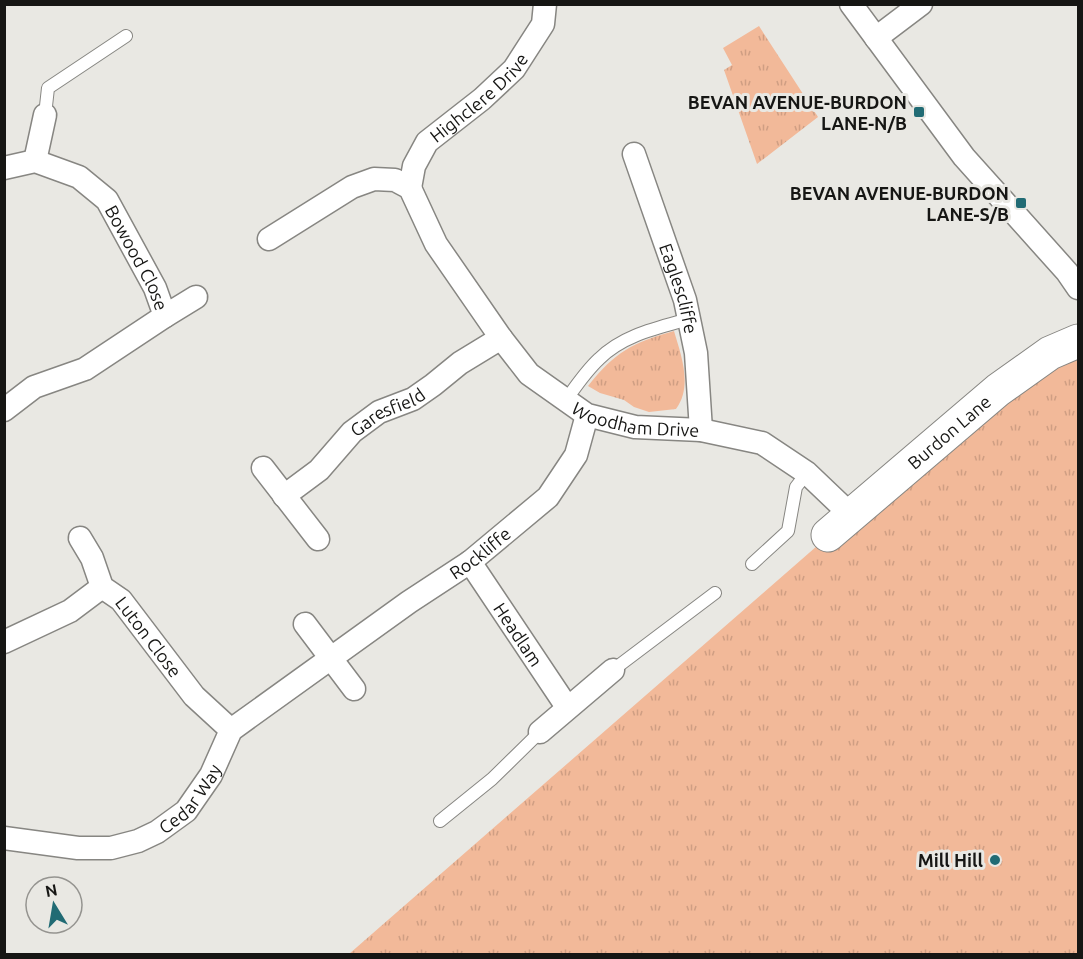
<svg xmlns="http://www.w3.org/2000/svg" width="1083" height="959" viewBox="0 0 1083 959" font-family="Ubuntu,sans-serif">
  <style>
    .grass { fill: url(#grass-tufts) }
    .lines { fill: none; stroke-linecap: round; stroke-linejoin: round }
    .lane-casing { stroke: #878682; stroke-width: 14 }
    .street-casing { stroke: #878682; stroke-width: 25 }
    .secondary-casing { stroke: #878682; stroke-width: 35 }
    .lane { stroke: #fff; stroke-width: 12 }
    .street { stroke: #fff; stroke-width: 22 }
    .secondary { stroke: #fff; stroke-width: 33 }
    .poi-dot { fill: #216b74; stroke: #e9e8e3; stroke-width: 2 }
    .labels { text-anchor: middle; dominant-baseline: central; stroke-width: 6; stroke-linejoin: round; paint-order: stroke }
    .street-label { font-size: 18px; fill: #161614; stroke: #e9e8e3 }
    .poi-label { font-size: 18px; font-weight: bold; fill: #161614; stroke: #e9e8e3; text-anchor: end }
  </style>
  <defs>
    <pattern id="grass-tufts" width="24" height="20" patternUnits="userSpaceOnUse" patternTransform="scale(1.5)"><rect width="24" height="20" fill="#f2b999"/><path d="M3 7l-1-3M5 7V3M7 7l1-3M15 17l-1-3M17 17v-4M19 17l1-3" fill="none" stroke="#cf9e83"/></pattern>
  </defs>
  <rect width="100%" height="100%" fill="#e9e8e3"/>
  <!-- grass -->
  <path class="grass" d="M759,26l59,91 -61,47 -33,-94 8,-5 -9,-17z
    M674,331c7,24 19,55 2,78l-27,3 -15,-5 -10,-7 -24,-7 -12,-7c28,-35 44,-43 86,-55z
    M1078,341v613h-729l570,-497z"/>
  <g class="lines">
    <defs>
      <path id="lane" d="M45,115l3,-27 78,-52
        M566,400c10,-14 20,-29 33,-41 24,-24 58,-31 90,-40
        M752,564l36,-33 8,-44 11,-14
        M613,670l102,-77
        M440,821l52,-42 48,-47"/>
      <g id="street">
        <path d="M851,4l113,153 103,115 11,16"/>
        <path d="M876,38l45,-34"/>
        <path id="s1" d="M634,154l51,146 11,53 5,77"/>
        <path d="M35,161l10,-46"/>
        <path id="s2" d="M4,168l31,-7 44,16 28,23 48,88 10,28 -80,53 -51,18 -30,23"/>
        <path id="s3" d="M410,188l4,-22 13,-24 55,-43 32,-30 29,-45 2,-20"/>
        <path id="s4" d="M269,239l83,-52 22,-8 21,1 15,8 26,56 65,94 28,36 58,41 48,12 66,3 61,13 45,30 43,41"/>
        <path d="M165,316l31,-19"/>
        <path d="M263,468l55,71"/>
        <path id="s5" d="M284,496l35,-26 33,-38 27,-20 34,-13 20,-14 27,-22 41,-25"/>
        <path id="s6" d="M80,538l12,20 10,29 19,13 73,96 37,34"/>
        <path id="s7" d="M470,562l97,145"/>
        <path d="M305,624l49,65"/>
        <path d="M4,642l66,-31 32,-24"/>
        <path d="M540,732l73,-62"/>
        <path id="s8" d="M4,838l74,10h33l27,-7 19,-9 29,-21 25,-36 20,-45 178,-128 61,-40 78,-65 28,-42 11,-40"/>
      </g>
      <g id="secondary">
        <path id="s9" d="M828,535l170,-145 52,-37 28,-12"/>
      </g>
    </defs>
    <!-- lane casing -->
    <use href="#lane" class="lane-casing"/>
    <!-- street casing -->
    <use href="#street" class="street-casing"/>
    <!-- secondary casing -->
    <use href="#secondary" class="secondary-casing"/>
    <!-- lane -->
    <use href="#lane" class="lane"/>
    <!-- street -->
    <use href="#street" class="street"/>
    <!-- secondary -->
    <use href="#secondary" class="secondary"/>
  </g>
  <!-- markers -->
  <g class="poi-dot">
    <rect x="913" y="106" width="12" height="12" rx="3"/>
    <rect x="1015" y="197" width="12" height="12" rx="3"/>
    <circle cx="995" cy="860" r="6"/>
  </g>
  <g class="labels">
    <!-- street labels -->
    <g class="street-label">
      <text stroke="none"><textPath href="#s3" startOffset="118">Highclere Drive</textPath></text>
      <text stroke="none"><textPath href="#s2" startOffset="180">Bowood Close</textPath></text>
      <text stroke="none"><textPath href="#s1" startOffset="142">Eaglescliffe</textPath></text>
      <text stroke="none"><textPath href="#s5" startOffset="135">Garesfield</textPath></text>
      <text stroke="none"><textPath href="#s4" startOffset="501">Woodham Drive</textPath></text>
      <text stroke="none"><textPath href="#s9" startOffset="159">Burdon Lane</textPath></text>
      <text stroke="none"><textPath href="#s8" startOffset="591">Rockliffe</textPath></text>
      <text stroke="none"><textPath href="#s7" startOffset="87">Headlam</textPath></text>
      <text stroke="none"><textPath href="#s6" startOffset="123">Luton Close</textPath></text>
      <text stroke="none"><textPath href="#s8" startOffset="204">Cedar Way</textPath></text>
    </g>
    <!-- poi labels -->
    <g class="poi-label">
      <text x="907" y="102">BEVAN AVENUE-BURDON<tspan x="907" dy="21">LANE-N/B</tspan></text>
      <text x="1009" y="193">BEVAN AVENUE-BURDON<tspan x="1009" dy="21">LANE-S/B</tspan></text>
      <text x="983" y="860">Mill Hill</text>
    </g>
  </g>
  <!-- border -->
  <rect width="1083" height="959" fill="none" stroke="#161614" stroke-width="12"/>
  <!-- north arrow -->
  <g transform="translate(54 905) rotate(349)"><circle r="28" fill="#e9e8e3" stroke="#959490" stroke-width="1.5"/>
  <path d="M0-4.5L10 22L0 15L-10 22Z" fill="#216b74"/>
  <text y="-9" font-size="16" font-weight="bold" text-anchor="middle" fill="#161614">N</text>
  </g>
</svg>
